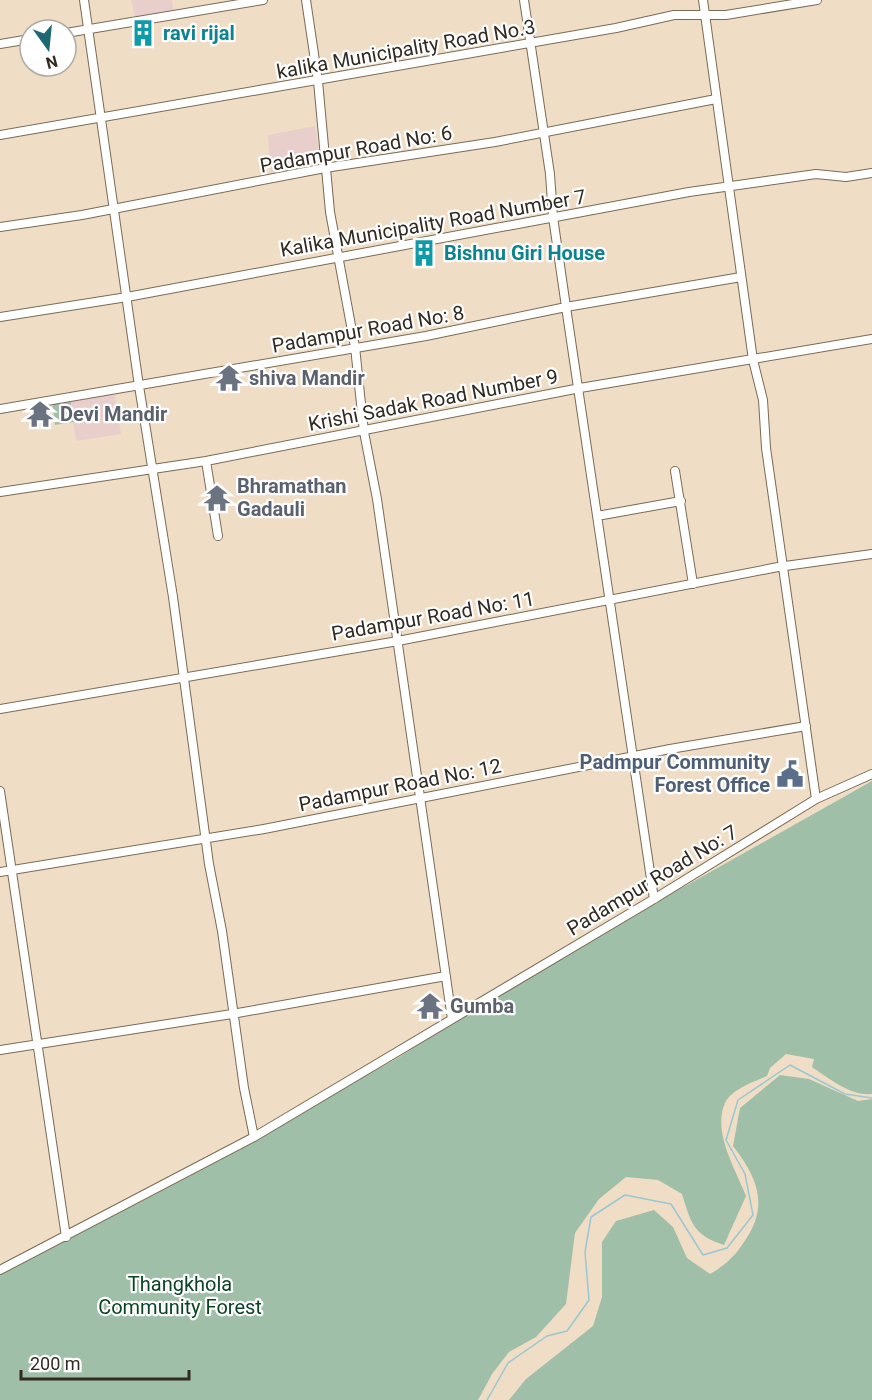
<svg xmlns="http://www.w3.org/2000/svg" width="872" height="1400" viewBox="0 0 872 1400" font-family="Roboto,sans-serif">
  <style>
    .education { fill: #e9cfcc }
    .green { fill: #a0bfa9 }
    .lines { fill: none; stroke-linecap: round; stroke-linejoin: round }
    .stream { stroke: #9ac7d1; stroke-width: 1.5 }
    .minor-casing { stroke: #7a6b56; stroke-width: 10 }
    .minor { stroke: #fff; stroke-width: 8 }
    .labels { text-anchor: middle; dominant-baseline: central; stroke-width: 4.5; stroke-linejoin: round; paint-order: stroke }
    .culture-label { font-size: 20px; font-weight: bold; fill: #0d838f; stroke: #fff; text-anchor: start }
    .street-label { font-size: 20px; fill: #312b22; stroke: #fff }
    .worship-label { font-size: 20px; font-weight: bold; fill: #5b616d; stroke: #fff; text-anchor: start }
    .service-label { font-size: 20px; font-weight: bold; fill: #4e5e75; stroke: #fff; text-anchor: end }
    .park-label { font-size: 20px; fill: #0b4425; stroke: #fff }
  </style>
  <rect width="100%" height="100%" fill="#efddc5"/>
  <!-- education -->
  <path class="education" d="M131,0h41l2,14 -38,6z
    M315,126l6,38 -50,9 -3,-38z
    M114,391l7,43 -45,7 -6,-43z"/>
  <!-- green -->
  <path class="green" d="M70,398l4,24 -19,3 -3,-24z
    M872,781v313c-22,2 -42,-15 -60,-27l2,-8 -28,-5 -16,14 -3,8c-13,6 -35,13 -42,27 -13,29 11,67 21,93l-22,49c-31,-10 -33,-22 -42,-51l-24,-14 -32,-3 -27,22 -24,34 -9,71 -30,33 -27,15 -17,22 -14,26h-478v-128l245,-128 156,-88 140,-93 148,-79z
    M780,1075l29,4 49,22 14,-2v301h-363l17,-21 67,-53 9,-29v-55l14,-21 38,-11 19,17 14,31 23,16c16,-9 26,-19 36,-35 23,-35 11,-62 -13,-93l7,-38z"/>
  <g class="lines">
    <!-- stream -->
    <path class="stream" d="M487,1400l21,-37 39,-27 20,-5 22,-31 -4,-48 6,-35 34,-22 46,9 32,51 24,-7 26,-33 -8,-41 -19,-34 12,-40 52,-35 55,29 27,4"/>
    <defs>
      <path id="minor" d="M84,0l55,386 34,211 36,267 13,67 22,157 10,49
        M306,0l12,81 12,131 25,135 9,85 13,67 75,520
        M524,0l26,174 3,43 13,90 88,592
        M703,0l50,360 10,40 3,48 50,351
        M66,33l197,-33
        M0,44l30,-5
        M0,135l616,-107 58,-13h52l91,-15
        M0,227l82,-12 243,-47 170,-26 221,-43
        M0,317l127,-20 562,-105 127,-18 30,3 26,-4
        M0,409l426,-73 140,-29 175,-30
        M206,461l12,75
        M675,471l18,113
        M0,492l206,-31 374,-73 292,-49
        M597,516l84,-15
        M0,709l398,-68 380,-74 94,-13
        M0,791l66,446
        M0,872l264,-43 406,-80 136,-23
        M0,1050l232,-36 214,-38
        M0,1270l254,-133 400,-238 162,-100 56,-25"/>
    </defs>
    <!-- minor casing -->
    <use href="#minor" class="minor-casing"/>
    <!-- minor -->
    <use href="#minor" class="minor"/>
  </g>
  <!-- icons -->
  <defs>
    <symbol id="building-bare" viewBox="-9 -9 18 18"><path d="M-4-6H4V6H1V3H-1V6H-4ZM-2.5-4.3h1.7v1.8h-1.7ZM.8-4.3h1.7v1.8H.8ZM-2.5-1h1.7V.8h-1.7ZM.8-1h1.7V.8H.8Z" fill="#0f9aa8" stroke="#fff" stroke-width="2.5" paint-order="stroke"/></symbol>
    <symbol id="temple-bare" viewBox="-9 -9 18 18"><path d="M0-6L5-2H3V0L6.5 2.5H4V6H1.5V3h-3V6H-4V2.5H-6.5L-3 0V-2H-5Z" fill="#6b7280" stroke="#fff" stroke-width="2.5" paint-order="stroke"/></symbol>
    <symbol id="civic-bare" viewBox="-9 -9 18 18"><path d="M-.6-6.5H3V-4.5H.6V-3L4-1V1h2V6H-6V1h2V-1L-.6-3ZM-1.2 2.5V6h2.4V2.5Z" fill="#5c6f8a" stroke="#fff" stroke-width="2.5" paint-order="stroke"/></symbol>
  </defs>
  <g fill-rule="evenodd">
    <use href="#building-bare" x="124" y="14" width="38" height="38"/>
    <use href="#building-bare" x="405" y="234" width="38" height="38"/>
    <use href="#temple-bare" x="210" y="359" width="38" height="38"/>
    <use href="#temple-bare" x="21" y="395" width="38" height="38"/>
    <use href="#temple-bare" x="198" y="479" width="38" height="38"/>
    <use href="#civic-bare" x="771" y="755" width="38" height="38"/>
    <use href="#temple-bare" x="411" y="987" width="38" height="38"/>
  </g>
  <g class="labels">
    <!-- culture labels -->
    <g class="culture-label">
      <text x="163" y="33">ravi rijal</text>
      <text x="444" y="253">Bishnu Giri House</text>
    </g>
    <!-- street labels -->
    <g class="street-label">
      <text transform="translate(406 49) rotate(-10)">kalika Municipality Road No.3</text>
      <text transform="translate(356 149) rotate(-10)">Padampur Road No: 6</text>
      <text transform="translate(433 223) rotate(-10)">Kalika Municipality Road Number 7</text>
      <text transform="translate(368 329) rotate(-10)">Padampur Road No: 8</text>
      <text transform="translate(433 400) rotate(-11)">Krishi Sadak Road Number 9</text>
      <text transform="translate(433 616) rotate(-10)">Padampur Road No: 11</text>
      <text transform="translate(400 785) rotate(-11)">Padampur Road No: 12</text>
      <text transform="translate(652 880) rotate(-31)">Padampur Road No: 7</text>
    </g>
    <!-- worship labels -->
    <g class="worship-label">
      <text x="249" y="378">shiva Mandir</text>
      <text x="60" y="414">Devi Mandir</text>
      <text x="237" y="486">Bhramathan<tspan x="237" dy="23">Gadauli</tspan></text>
      <text x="450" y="1006">Gumba</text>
    </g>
    <!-- service labels -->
    <g class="service-label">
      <text x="770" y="762">Padmpur Community<tspan x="770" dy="23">Forest Office</tspan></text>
    </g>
    <!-- park labels -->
    <g class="park-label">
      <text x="180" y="1284">Thangkhola<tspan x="180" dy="23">Community Forest</tspan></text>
    </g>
  </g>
  <!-- north arrow -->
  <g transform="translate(48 48) rotate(165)"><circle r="28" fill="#ffffff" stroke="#adaaa7" stroke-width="1.5"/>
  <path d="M0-4.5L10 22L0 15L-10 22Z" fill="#1e6874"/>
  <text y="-9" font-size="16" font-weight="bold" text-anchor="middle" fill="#312b22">N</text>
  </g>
  <!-- scale -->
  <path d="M21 1370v9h168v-9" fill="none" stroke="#312b22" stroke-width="3"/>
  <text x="30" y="1370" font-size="18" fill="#312b22" stroke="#ffffff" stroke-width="4.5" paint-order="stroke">200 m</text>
</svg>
